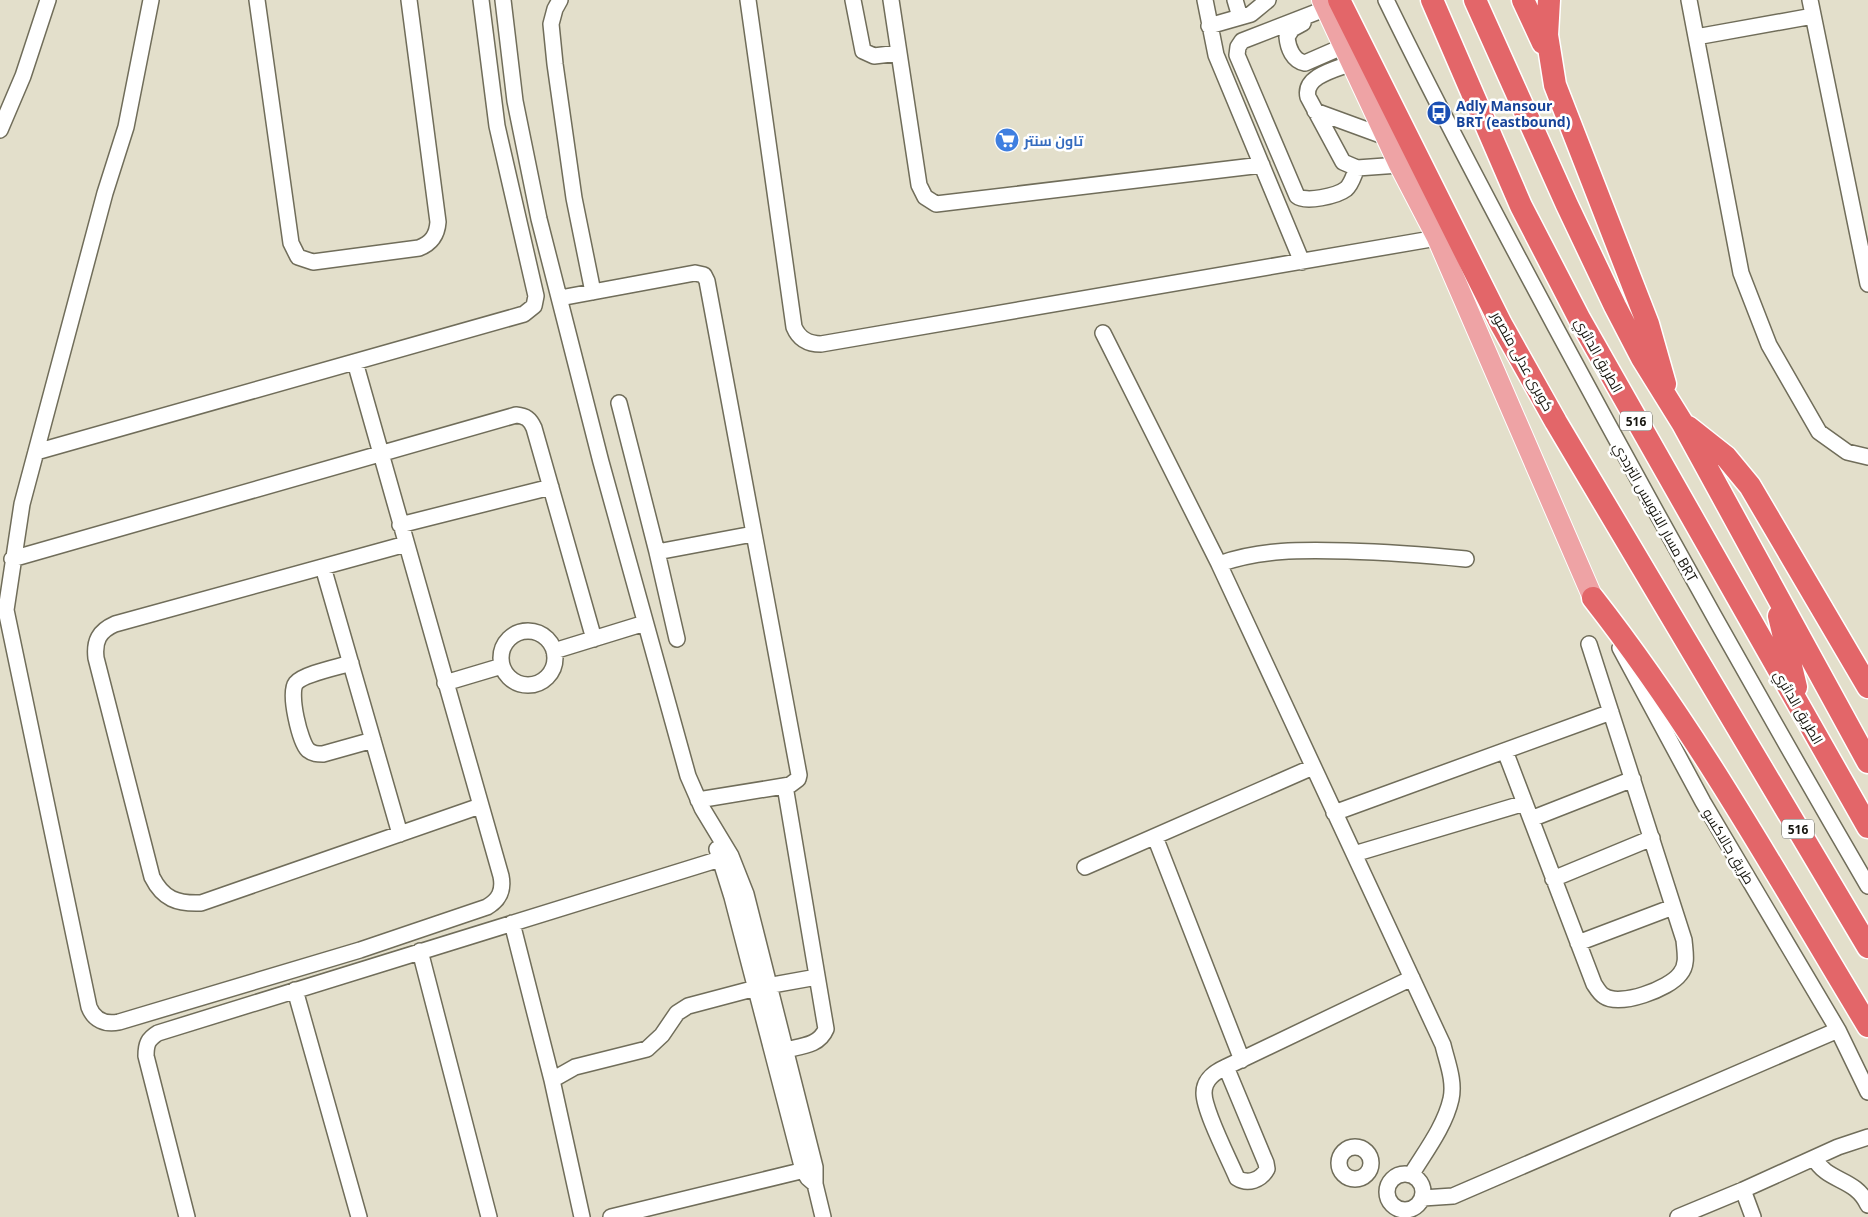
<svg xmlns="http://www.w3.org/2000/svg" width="1868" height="1217" viewBox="0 0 1868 1217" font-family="'Open Sans',Cairo,sans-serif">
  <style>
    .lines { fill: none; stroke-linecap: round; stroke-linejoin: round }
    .minor-casing { stroke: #706d5a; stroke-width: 18 }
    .major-casing { stroke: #fff; stroke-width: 22 }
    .highway-casing { stroke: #fff; stroke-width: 25 }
    .minor { stroke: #fff; stroke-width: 15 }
    .major { stroke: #eea3a5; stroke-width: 20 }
    .highway { stroke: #e36669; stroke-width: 22 }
    .labels { text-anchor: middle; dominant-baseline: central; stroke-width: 5; stroke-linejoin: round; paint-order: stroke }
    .shield { fill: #fff; stroke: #5d5c57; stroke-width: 1 }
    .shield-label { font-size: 12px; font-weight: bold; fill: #17160f }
    .transit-label { font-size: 14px; font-weight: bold; fill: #164399; stroke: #fff; text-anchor: start }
    .shop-label { font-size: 14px; font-weight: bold; fill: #366cbe; stroke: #fff; text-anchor: start }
    .street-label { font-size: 14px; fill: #17160f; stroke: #fff }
  </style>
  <rect width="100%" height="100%" fill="#e3dfcb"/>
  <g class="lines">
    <defs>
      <path id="minor" d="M151,0l-25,127 -21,66 -83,311 -16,106 83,397c5,13 16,18 30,15l241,-72 127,-43c12,-7 17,-16 14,-31l-146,-514
        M257,0l34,243 7,14 15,5 106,-14c13,-5 18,-13 19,-26l-29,-222
        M503,0l12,101 24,118 62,243 87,314 14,32 29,48 15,38 69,273v17l8,33
        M560,0l-5,9 -4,15 4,40 19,134 19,94
        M748,0l46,327c5,12 14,17 27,17l616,-106
        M853,0l10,51 11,5 25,-3
        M891,0l28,185 6,12 11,7 326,-39
        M1205,0l11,55 86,207
        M1235,0l5,17
        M1386,0c54,111 112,220 170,328 101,188 205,374 312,558
        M1689,0l52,273 28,72 50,87 28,20 21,5
        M1810,0l58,284
        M1327,8l-85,33 -4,6 -1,8 60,141c8,7 40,0 49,-7 6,-5 8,-15 11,-21
        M1303,23l-11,6 -5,8c1,11 6,24 18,26l39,-17
        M1209,26l42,-12 17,-14
        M1696,37l117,-21
        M1352,63c-15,6 -49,13 -44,34l35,65 14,6 42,-3
        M1315,111l71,26
        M0,130l23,-54 25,-76
        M560,298l135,-25 9,2 3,6 92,494 -1,4 -8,6 -92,15
        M1103,333l116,231 224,481c4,17 12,36 8,54 -6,27 -26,53 -40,76
        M619,403l38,149 20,87
        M36,452l488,-138 10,-8 2,-10 -39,-170 -16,-126
        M400,525l151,-38
        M406,544l-291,80c-16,7 -21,17 -19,34l56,219c11,22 25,27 49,26l279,-97
        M657,552l96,-18
        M12,559l504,-144c10,1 14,4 18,13l60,211
        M1219,564c42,-15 83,-14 128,-13 40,1 79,4 119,8
        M323,567l77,267
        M501 658a27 27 0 1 1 54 0a27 27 0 1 1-54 0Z
        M1620,648l83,154 135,228 30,62
        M554,651l91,-28
        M351,663c-13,4 -48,11 -55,20 -8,10 4,59 12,67 5,4 9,4 15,4l50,-14
        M445,683l57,-17
        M1505,751l89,233c2,3 6,10 10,12 16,11 65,-7 76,-22 8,-9 5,-22 4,-34l-95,-296
        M1334,813l277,-101
        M1531,819l102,-40
        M1155,837l87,223
        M717,849l15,48 71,273 5,8 7,6
        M1354,854l171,-51
        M1085,867l228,-100
        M1553,879l99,-41
        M512,923l40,157 30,137
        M1578,943l95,-36
        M420,951l69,266
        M295,990l64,227
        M785,1050c16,-4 34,-4 41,-21l-41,-243
        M1226,1067l40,96 1,6c-6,11 -19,16 -30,9 -8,-19 -33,-67 -33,-85 0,-14 11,-21 22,-26l186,-89
        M552,1080l23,-13 72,-18 15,-14 15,-22 11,-7 68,-18 61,-11
        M1339 1163a16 16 0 1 1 32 0a16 16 0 1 1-32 0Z
        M1814,1158c14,25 41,19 54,47
        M1387 1192a18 18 0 1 1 36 0a18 18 0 1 1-36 0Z
        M1743,1190l95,-43 30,-10
        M1423,1198l30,-2 385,-166
        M187,1217l-41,-161c0,-12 2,-17 12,-23l562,-174
        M611,1217l202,-49
        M1678,1217l65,-27 10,27"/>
      <path id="major" d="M1322,0l77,165 38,73 156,360"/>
      <path id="highway" d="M1339,0l162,324 55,98 312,525
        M1432,0l89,206 59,114 288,507
        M1475,0l92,205 48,101 27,52 41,66 185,338
        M1523,0l20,43
        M1549,0l-2,35 8,50 93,239 17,60
        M1688,427l38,30 24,29 118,201
        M1593,598c105,134 187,283 275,428
        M1779,616l17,71"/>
    </defs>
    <!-- minor casing -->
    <use href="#minor" class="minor-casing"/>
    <!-- major casing -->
    <use href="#major" class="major-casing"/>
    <!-- highway casing -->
    <use href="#highway" class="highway-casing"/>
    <!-- minor -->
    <use href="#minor" class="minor"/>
    <!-- major -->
    <use href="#major" class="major"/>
    <!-- highway -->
    <use href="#highway" class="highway"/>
  </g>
  <!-- icons -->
  <defs>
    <symbol id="bus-disc" viewBox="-11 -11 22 22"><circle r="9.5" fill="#1a4fb4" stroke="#fff"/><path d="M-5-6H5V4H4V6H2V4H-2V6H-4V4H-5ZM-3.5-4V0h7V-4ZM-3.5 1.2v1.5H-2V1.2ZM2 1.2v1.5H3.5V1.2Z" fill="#fff"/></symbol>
    <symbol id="supermarket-disc" viewBox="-11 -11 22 22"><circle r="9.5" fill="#3f7fe0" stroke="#fff"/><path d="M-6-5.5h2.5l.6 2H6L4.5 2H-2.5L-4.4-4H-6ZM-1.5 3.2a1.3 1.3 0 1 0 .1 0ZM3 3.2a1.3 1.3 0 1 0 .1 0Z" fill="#fff"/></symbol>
  </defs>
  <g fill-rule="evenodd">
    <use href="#bus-disc" x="1425" y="99" width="28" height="28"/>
    <use href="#supermarket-disc" x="993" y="126" width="28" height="28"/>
  </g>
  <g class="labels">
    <!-- shield labels -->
    <g class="shield">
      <rect x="1620" y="411.5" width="32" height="19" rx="4"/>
      <rect x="1782" y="819.5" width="32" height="19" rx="4"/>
    </g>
    <g class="shield-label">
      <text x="1636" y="421">516</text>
      <text x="1798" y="829">516</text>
    </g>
    <!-- transit labels -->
    <g class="transit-label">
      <text x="1456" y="105">Adly Mansour<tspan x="1456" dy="16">BRT (eastbound)</tspan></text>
    </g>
    <!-- shop labels -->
    <g class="shop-label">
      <text x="1024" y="140">تاون سنتر</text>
    </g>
    <!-- street labels -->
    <g class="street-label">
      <text transform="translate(1599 355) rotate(61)">الطريق الدائري</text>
      <text transform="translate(1523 361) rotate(61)">كوبرى عدلى منصور</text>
      <text transform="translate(1656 512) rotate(61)">مسار الاتوبيس الترددي BRT</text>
      <text transform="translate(1799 707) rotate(60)">الطريق الدائري</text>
      <text transform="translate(1729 846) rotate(59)">طريق جالاكسو</text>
    </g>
  </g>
</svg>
